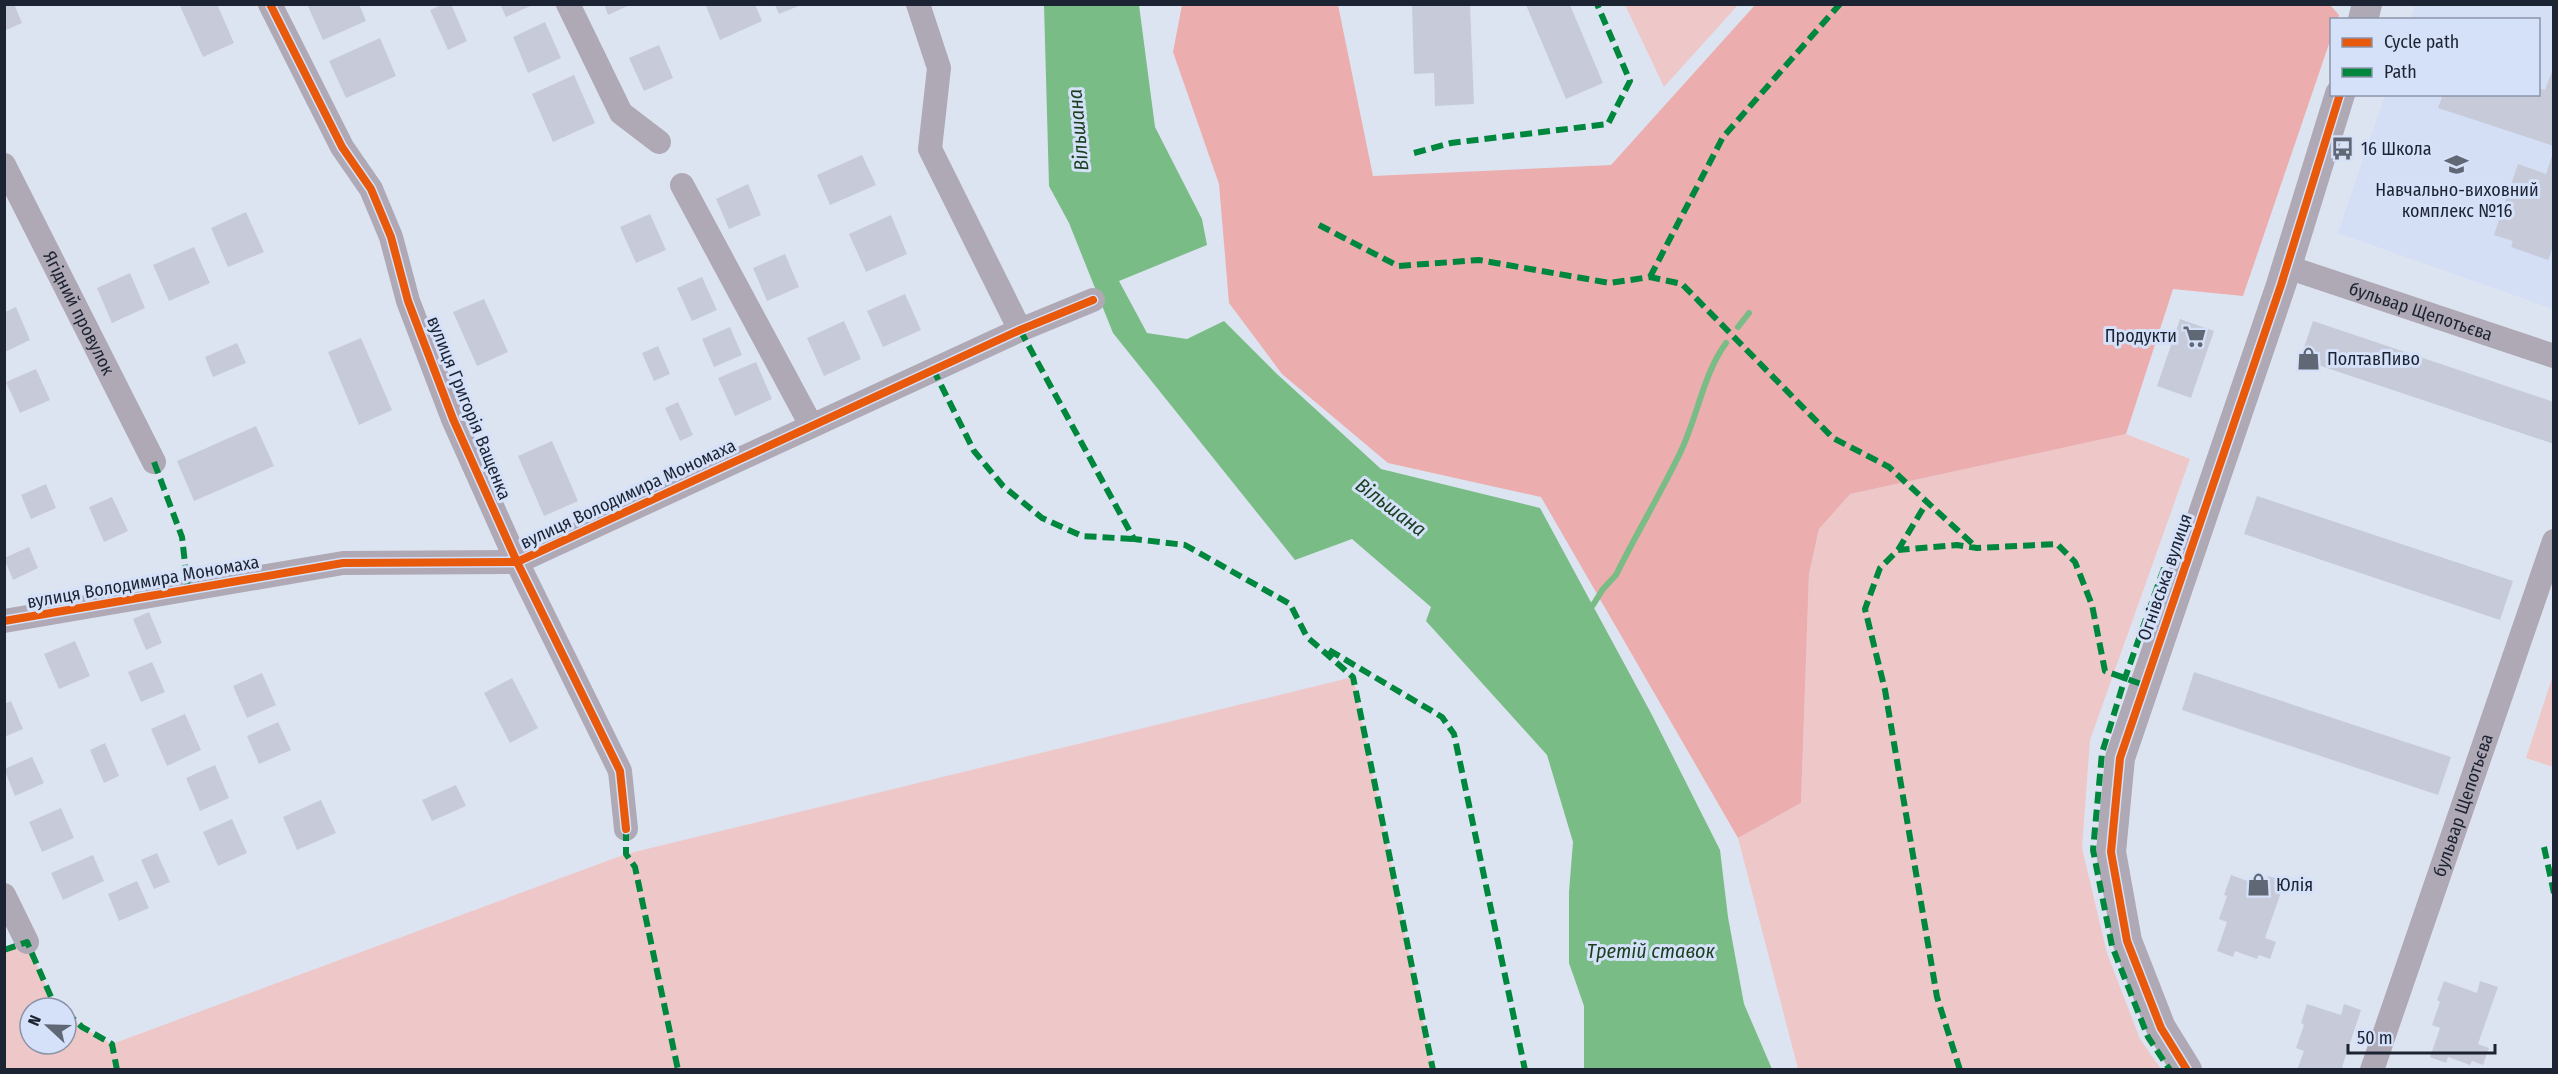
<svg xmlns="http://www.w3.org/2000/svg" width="2558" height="1074" viewBox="0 0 2558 1074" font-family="'Fira Sans Condensed',sans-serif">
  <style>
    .built { fill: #d4def4 }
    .green { fill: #eec8c9 }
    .forest { fill: #ecadae }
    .water { fill: #79bc86 }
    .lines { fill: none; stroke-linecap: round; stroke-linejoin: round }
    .stream { stroke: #79bc86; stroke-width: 6 }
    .building { fill: #c7cbd9 }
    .minor { stroke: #afa8b5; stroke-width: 24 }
    .tertiary { stroke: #afa8b5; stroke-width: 30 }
    .quiet { stroke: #00873e; stroke-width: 6; stroke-dasharray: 12 6; stroke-linecap: butt }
    .cycleway-casing { stroke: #d5e0f9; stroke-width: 11 }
    .cycleway { stroke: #e8590c; stroke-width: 8 }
    .labels { text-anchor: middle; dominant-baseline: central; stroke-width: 6; stroke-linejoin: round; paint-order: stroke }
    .poi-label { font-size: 18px; fill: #1c2332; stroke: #d5e0f9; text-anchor: start }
    .street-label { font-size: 18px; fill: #1c2332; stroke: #d5e0f9 }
    .water-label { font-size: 20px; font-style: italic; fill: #1a3f1e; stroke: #d5e0f9 }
  </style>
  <rect width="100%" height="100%" fill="#dde4f1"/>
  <!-- built -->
  <path class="built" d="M2415,5h138v304l-215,-76 47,-138 153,-1v-74l-128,-1z"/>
  <!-- green -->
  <path class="green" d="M1625,5h113l-74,82z
    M2126,434l64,25 -100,281 -8,108 25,105 33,86 21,30h-363l-60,-231 63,-35 8,-229 10,-45 30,-35z
    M2553,675v92l-27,-9z
    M1353,677l80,392h-1428l-1,-119 23,-8 24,55 11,11h-32v36h36v-32l16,15 30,17 514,-190z"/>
  <!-- forest -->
  <path class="forest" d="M2330,5l9,10 -1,4 -6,1 -1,18 -88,258 -70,-7 -47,145 -276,60 -31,35 -10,45 -8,229 -63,35 -197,-341 -153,-34 -106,-89 -53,-71 -10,-119 -46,-132 9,-47h156l35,171 238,-11 144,-160z"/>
  <!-- water -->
  <path class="water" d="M1044,5h95l16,122 47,92 5,26 -88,36 28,52 40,6 37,-18 53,53 104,95 159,39 112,207 68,135 8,67 16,87 28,65h-188v-63l-15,-43v-71l4,-50 -26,-87 -121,-134 5,-14 -79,-68 -57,21 -182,-227 -44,-110 -20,-37z"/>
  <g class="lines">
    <!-- stream -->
    <path class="stream" d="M1738,327l11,-14
      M1593,605l10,-16 13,-14c20,-41 44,-80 64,-122 17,-34 23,-79 46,-110"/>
  </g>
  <!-- building -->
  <path class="building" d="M4,4h10l8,19 -18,8z
    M183,4h34l17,39 -31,14 -23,-51z
    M307,4h52l7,17 -43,19z
    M443,4h8l16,37 -19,9 -18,-40z
    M500,4h35l-29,13z
    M604,4h28l-24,11z
    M705,4h50l7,17 -42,19z
    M1412,4h58l4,100 -39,2 -1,-33 -20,1z
    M775,5h26l-22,9z
    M1526,5h44l33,78 -37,16z
    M545,22l16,36 -33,15 -15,-36z
    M380,38l16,38 -50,22 -17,-37z
    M659,45l14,33 -29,13 -15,-33z
    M2554,66v80l-116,-38 5,-14h95v-6l7,2z
    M574,75l21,48 -42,19 -21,-48z
    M2553,153l1,91 -6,16 -37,-13 2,-6 -19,-6 24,-71 28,10z
    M862,155l14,30 -46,20 -13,-30z
    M748,184l13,31 -32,14 -13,-30z
    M246,212l18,40 -36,15 -17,-39z
    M650,214l16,36 -30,13 -16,-36z
    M891,215l16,39 -41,18 -17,-38z
    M194,247l16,36 -41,18 -16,-36z
    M785,254l14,33 -32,14 -14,-33z
    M130,273l15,35 -33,15 -15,-35z
    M702,277l15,33 -25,11 -15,-33z
    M905,294l16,36 -38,17 -16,-36z
    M484,299l24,53 -31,14 -24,-54z
    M16,307l14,33 -25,12v-40z
    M2180,319l34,12 -23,67 -34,-12z
    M844,321l17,38 -37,17 -17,-38z
    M2313,321l241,81v42l-254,-85z
    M730,327l12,28 -28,12 -12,-28z
    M361,338l31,72 -33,15 -31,-73z
    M237,343l9,20 -33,14 -8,-20z
    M658,346l12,28 -16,7 -12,-28z
    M756,362l16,37 -37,17 -17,-38z
    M36,369l14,31 -30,13 -14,-31z
    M678,402l15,33 -13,6 -15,-33z
    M256,426l18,40 -80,35 -17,-40z
    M552,441l26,60 -34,15 -26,-60z
    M46,484l10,24 -25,11 -10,-24z
    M2257,496l256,85 -13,39 -256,-86z
    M112,497l16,34 -24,11 -15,-35z
    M29,547l9,21 -25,12 -9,-22z
    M149,612l13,31 -16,7 -13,-31z
    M75,641l15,35 -31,13 -15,-35z
    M152,662l13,30 -24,10 -13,-30z
    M2194,672l257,85 -13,38 -256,-85z
    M262,673l14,32 -29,13 -14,-32z
    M512,678l26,50 -28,15 -26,-50z
    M11,701l12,28 -19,8v-33z
    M185,714l16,36 -34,16 -16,-37z
    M278,722l13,28 -32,14 -12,-28z
    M105,743l14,33 -15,7 -14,-33z
    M32,757l12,26 -29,13 -11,-27z
    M215,765l14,33 -29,13 -14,-33z
    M456,785l10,21 -34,15 -10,-21z
    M321,800l15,33 -39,17 -14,-33z
    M61,808l13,30 -32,14 -13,-30z
    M232,819l15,34 -29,13 -15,-34z
    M157,853l13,29 -16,7 -13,-29z
    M93,855l11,26 -41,19 -12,-27z
    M2231,875l33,12 4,-11 17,5 -20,57 11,4 -6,17 -11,-4 -2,4 -22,-8 -2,6 -16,-6 10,-29 -8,-3 8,-23 -3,-1z
    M137,881l12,27 -30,13 -11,-27z
    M2444,981l33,12 3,-12 18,6 -20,57 11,4 -6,17 -11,-4 -2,4 -22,-8 -2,6 -16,-6 10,-29 -8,-3 8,-23 -3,-2z
    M2307,1004l34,11 3,-11 17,6 -19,57 6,3h-51l7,-19 -8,-3 8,-23 -3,-2z"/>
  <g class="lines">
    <!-- minor -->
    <g class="minor">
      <path d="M270,4l72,143 29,42 20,48 17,64 45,118 64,143 103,209 6,58"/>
      <path d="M568,4l53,109 38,29"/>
      <path d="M918,4l21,64 -9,81 90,181"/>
      <path id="s1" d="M4,165l150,297"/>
      <path d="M682,185l129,240"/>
      <path id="s2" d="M2287,267l267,89"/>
      <path d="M4,621l339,-58 174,-1 503,-232 73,-30"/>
      <path d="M4,895l23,47"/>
      <path id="s3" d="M2372,1070l182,-529"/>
    </g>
    <!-- tertiary -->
    <path class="tertiary" d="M2363,20l4,-16
      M2187,1070l-26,-42 -34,-87 -16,-89 9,-94 161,-473 59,-191"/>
    <!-- quiet -->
    <path class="quiet" d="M1414,153l37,-10 157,-19 22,-43 -33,-77
      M1319,225l79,41 81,-6 131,23 40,-6 32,7 151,154 56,29 88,81
      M1650,277l73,-140 117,-133
      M1020,330l114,209 51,6 105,59 17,33 46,40 80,393
      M933,369l41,82 29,35 39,32 40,18 52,3
      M154,462l28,75 6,53
      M1898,550l29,-48
      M2164,568l-39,110 -23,75 -9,97 19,96 36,91 22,33
      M1329,650l113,67 12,17 71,336
      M626,829v25l9,13 43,203
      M2544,847l10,46
      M4,950l23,-8 24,55 11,11
      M66,1012l16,15 30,17 5,26
      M1960,1070l-23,-73 -52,-307 -20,-81 15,-41 18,-18 59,-5 20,3 80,-4 18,18 17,43 13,66 39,14"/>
    <defs>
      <path id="cycleway" d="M270,4l72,143 29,42 20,48 17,64 45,118 64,143 103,209 6,58
        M4,621l339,-58 174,-1 503,-232 73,-30
        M2187,1070l-26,-42 -34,-87 -16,-89 9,-94 161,-473 59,-191"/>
    </defs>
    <!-- cycleway casing -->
    <use href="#cycleway" class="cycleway-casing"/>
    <!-- cycleway -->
    <use href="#cycleway" class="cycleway"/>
  </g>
  <!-- icons -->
  <defs>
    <symbol id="bus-bare" viewBox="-9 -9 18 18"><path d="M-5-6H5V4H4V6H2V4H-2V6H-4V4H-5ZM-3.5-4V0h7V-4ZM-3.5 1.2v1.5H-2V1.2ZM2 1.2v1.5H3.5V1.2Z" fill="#606775" stroke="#d5e0f9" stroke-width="2.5" paint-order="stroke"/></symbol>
    <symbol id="school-bare" viewBox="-9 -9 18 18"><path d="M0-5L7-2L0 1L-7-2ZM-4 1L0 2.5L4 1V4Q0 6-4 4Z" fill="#606775" stroke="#d5e0f9" stroke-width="2.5" paint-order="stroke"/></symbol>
    <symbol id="supermarket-bare" viewBox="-9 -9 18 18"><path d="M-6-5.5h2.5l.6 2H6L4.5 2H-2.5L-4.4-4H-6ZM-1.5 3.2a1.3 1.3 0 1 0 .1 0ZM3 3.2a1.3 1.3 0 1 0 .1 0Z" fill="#606775" stroke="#d5e0f9" stroke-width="2.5" paint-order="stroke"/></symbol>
    <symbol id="shop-bare" viewBox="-9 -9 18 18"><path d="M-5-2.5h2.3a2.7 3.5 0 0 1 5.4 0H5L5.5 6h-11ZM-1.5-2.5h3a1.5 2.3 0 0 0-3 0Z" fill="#606775" stroke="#d5e0f9" stroke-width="2.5" paint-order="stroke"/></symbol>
  </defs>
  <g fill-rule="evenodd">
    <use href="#bus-bare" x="2326" y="132" width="33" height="33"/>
    <use href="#school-bare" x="2440" y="148" width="33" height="33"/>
    <use href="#supermarket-bare" x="2178" y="320" width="33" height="33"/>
    <use href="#shop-bare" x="2292" y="342" width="33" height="33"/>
    <use href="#shop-bare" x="2242" y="868" width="33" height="33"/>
  </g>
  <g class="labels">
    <!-- poi labels -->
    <g class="poi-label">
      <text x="2361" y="149">16 Школа</text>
      <text x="2457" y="190" text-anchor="middle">Навчально-виховний<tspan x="2457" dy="21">комплекс №16</tspan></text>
      <text x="2177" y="336" text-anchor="end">Продукти</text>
      <text x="2327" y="359">ПолтавПиво</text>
      <text x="2276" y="885">Юлія</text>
    </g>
    <!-- street labels -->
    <g class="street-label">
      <text stroke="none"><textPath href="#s2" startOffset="141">бульвар Щепотьєва</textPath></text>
      <text stroke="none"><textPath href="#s1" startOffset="166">Ягідний провулок</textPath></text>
      <text transform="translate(469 408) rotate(68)">вулиця Григорія Ващенка</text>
      <text transform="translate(628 494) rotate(-25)">вулиця Володимира Мономаха</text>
      <text transform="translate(2165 577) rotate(-71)">Огнівська вулиця</text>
      <text transform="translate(143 582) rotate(-10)">вулиця Володимира Мономаха</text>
      <text stroke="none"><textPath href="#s3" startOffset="280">бульвар Щепотьєва</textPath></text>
    </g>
    <!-- water labels -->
    <g class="water-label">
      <text transform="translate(1078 130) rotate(-95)">Вільшана</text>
      <text transform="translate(1391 507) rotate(37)">Вільшана</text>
      <text x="1651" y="951">Третій ставок</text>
    </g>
  </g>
  <!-- border -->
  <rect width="2558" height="1074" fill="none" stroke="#1c2332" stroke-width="12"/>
  <!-- legend -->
  <rect x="2330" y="18" width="210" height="78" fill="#d5e0f9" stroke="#8b94a9" stroke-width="1.5"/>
  <rect x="2342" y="38" width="30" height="9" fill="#e8590c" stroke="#8b94a9" stroke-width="1.5"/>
  <text x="2384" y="48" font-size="18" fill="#1c2332">Cycle path</text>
  <rect x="2342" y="68" width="30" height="9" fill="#00873e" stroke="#8b94a9" stroke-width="1.5"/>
  <text x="2384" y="78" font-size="18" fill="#1c2332">Path</text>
  <!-- north arrow -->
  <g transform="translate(48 1026) rotate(292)"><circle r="28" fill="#d5e0f9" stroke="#8b94a9" stroke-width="1.5"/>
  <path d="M0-4.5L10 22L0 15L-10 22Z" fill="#606775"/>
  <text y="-9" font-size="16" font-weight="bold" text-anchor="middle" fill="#1c2332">N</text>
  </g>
  <!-- scale -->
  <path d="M2348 1044v9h147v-9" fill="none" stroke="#1c2332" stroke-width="3"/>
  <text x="2357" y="1044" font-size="18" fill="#1c2332" stroke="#d5e0f9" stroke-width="4.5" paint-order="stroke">50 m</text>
</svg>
